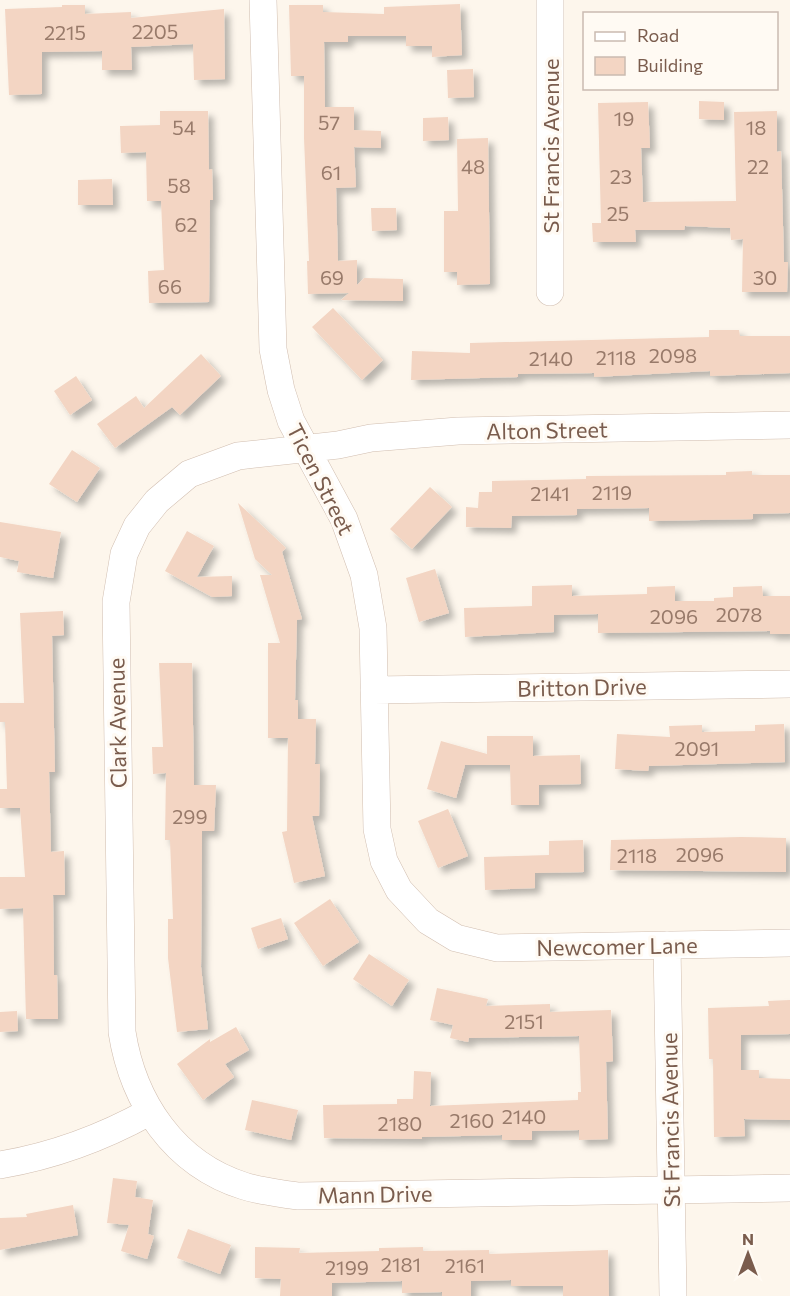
<svg xmlns="http://www.w3.org/2000/svg" width="790" height="1296" viewBox="0 0 790 1296" font-family="Commissioner,sans-serif">
  <style>
    .building { fill: #f3d5c3; filter: url(#shadow) }
    .lines { fill: none; stroke-linecap: round; stroke-linejoin: round }
    .minor-casing { stroke: #d1beb0; stroke-width: 28 }
    .minor { stroke: #fff; stroke-width: 27 }
    .labels { text-anchor: middle; dominant-baseline: central; stroke-width: 6; stroke-linejoin: round; paint-order: stroke }
    .number-label { font-size: 20px; fill: #987a6a }
    .street-label { font-size: 22px; fill: #7a5c4d; stroke: #fffaf3 }
  </style>
  <defs>
    <filter id="shadow"><feDropShadow dx="5.5" dy="5.5" stdDeviation="3" flood-color="#0004"/></filter>
  </defs>
  <rect width="100%" height="100%" fill="#fdf6ec"/>
  <!-- building -->
  <path class="building" d="M460,4l2,51 -30,2v-11h-26v-10h-58v6h-24l1,65h29v23l27,1v17l-27,-1 2,40 -20,1 2,73 19,-1v25l7,-7 39,1v22l-62,-1 8,-7 -41,1 -1,-33h2l-5,-123v-62h-13l-2,-71h34v7l61,2v-7z
    M62,5h23v9l46,-2v6l93,-9 1,70 -31,1 -1,-36 -62,3 1,23h-30v-19l-60,1v42l-33,1 -4,-86 57,-2z
    M473,69l1,28 -26,1 -1,-28z
    M699,101l25,1v18l-25,-1z
    M648,102l2,46h-9l2,54 93,-1 -2,-89 43,-1v41l4,-1 3,111h4l-1,30h-45l1,-53 -12,1 -1,-12 -45,-2 -1,4h-49l1,12h-43l-1,-19h9l-3,-120z
    M160,111h48l1,59 3,-1 1,31h-3l-1,102 -60,1 -1,-32 16,-1 -3,-69h-14l-1,-49 -25,1 -1,-27 40,-1z
    M448,117l1,23 -26,1v-23z
    M488,138l2,146 -33,1v-13h-13v-61h14l-1,-72z
    M112,179l1,26h-35v-25z
    M371,208h25l1,22 -25,1z
    M333,308l50,52 -21,20 -50,-53z
    M709,330h30l1,6h50v37l-80,3v-5l-116,6v-4l-76,1v3l-107,3 1,-29 58,2v-10l239,-6z
    M201,354l20,22 -41,39 -8,-8 -57,41 -18,-24 39,-28 8,12z
    M76,376l16,24 -22,15 -16,-24z
    M72,450l28,18 -23,34 -28,-18z
    M752,471v4h38v38l-37,1v5l-104,2v-13l-72,1v6l-65,1 -1,12 -45,-1v-20l12,1 1,-16h13v-11l94,-2v-3l140,-1v-3z
    M430,487l22,20 -40,42 -22,-20z
    M238,503l48,45 -4,4 20,67 -5,1 -2,80h3v19h18l-1,45h5l-1,52h-7l13,60 -31,7 -12,-51 5,-1 1,-93h-20v-95h12l-20,-68h12l-17,-16z
    M0,522l61,10 -8,46 -36,-6 2,-11 -19,-4z
    M187,531l27,15 -17,31 35,-1v20l-20,1 -47,-26z
    M435,569l14,44 -30,9 -13,-44z
    M572,585v11l75,-2v-7l28,-1v15h39v-3l19,-1v-10l29,-1 1,10h27v38h-20v-3l-172,2v-19l-44,1v17l-89,5 -1,-29 68,-2v-20z
    M63,611l1,24 -12,1 3,136h-6l2,80 13,-1 1,44h-12l1,80h3l1,44h-32l-3,-111 -23,1v-32h25l-5,-69h-20v-19h7l-2,-67h-5v-19h24l-4,-90z
    M159,663h33l2,122h22l-2,46h-12l-1,136 7,62 -31,3 -9,-74v-39h5l-3,-79h-5l1,-67 -13,1 -1,-27h11z
    M784,724l1,38 -136,4 -1,5 -33,-2 2,-35 53,3 -1,-11 33,-1v7l53,-1v-6z
    M487,736h46v20l47,-1 1,29 -42,1v20h-28l-1,-40h-45l-9,33 -29,-9 14,-48 46,13z
    M448,809l20,47 -30,12 -20,-47z
    M741,837l45,1v34l-176,-2 1,-30z
    M583,840l1,32 -49,1v15l-50,2 -1,-33 65,-2v-14z
    M330,899l29,43 -36,24 -29,-43z
    M281,918l7,21 -30,10 -7,-21z
    M369,954l40,26 -17,26 -39,-27z
    M437,988l51,11 -2,7 64,-2v8l61,-2 2,51 -7,1 2,77 -29,1v-10l-47,1v9h-30v-5l-80,2v2l-98,-1 -1,-33 74,-1v-5h16l1,-28 17,1 -1,34 148,-6v-8h3l-2,-56 -110,2 -1,4 -18,-4 3,-13 -23,-5z
    M790,1000v34l-49,1v35h18v8l31,1v41l-46,-1 1,17 -31,1 -1,-78h-4l-1,-51 61,-2 -1,-5z
    M17,1011l1,20 -18,1v-20z
    M236,1027l13,23 -24,14 9,13 -31,23 -26,-36 33,-25v3z
    M252,1100l46,10 -7,30 -46,-10z
    M113,1178l24,3 -2,16 18,3 -5,34 6,2 -7,23 -26,-8 8,-26 -22,-2z
    M73,1205l5,30 -78,15v-32l27,-1 -1,-3z
    M188,1229l43,16 -11,29 -43,-16z
    M255,1247l45,1 -1,5 80,-2v-3l44,-1v4l66,-1v4l119,-4 1,46h-46v-10h-52v-6l-40,1v15h-29v-4l-40,1v-12l-70,2v13h-52l1,-17 -26,-1z"/>
  <g class="lines">
    <defs>
      <path id="minor" d="M263,0l10,349 8,41 10,31 53,98 20,56 9,53 4,201 7,32 15,29 29,31 28,17 41,10 293,-5
        M550,0v292
        M790,425l-332,6 -87,7 -33,7 -100,11 -49,18 -32,27 -20,25 -13,28 -8,48 6,430c11,70 52,132 122,154 18,6 36,7 54,10l492,-8
        M374,690l416,-6
        M667,945l6,351
        M0,1165c53,-9 102,-27 149,-53"/>
    </defs>
    <!-- minor casing -->
    <use href="#minor" class="minor-casing"/>
    <!-- minor -->
    <use href="#minor" class="minor"/>
  </g>
  <g class="labels">
    <!-- number labels -->
    <g class="number-label">
      <text x="155" y="31">2205</text>
      <text x="65" y="32">2215</text>
      <text x="624" y="118">19</text>
      <text x="329" y="122">57</text>
      <text x="184" y="127">54</text>
      <text x="756" y="127">18</text>
      <text x="473" y="166">48</text>
      <text x="758" y="166">22</text>
      <text x="331" y="172">61</text>
      <text x="621" y="176">23</text>
      <text x="179" y="185">58</text>
      <text x="618" y="213">25</text>
      <text x="186" y="224">62</text>
      <text x="332" y="277">69</text>
      <text x="765" y="277">30</text>
      <text x="170" y="286">66</text>
      <text x="673" y="355">2098</text>
      <text x="616" y="357">2118</text>
      <text x="551" y="358">2140</text>
      <text x="612" y="492">2119</text>
      <text x="550" y="493">2141</text>
      <text x="739" y="614">2078</text>
      <text x="674" y="616">2096</text>
      <text x="697" y="748">2091</text>
      <text x="190" y="816">299</text>
      <text x="700" y="854">2096</text>
      <text x="637" y="855">2118</text>
      <text x="524" y="1021">2151</text>
      <text x="524" y="1116">2140</text>
      <text x="472" y="1120">2160</text>
      <text x="400" y="1123">2180</text>
      <text x="401" y="1264">2181</text>
      <text x="465" y="1265">2161</text>
      <text x="347" y="1267">2199</text>
    </g>
    <!-- street labels -->
    <g class="street-label">
      <text transform="translate(550 146) rotate(-90)">St Francis Avenue</text>
      <text transform="translate(547 430) rotate(-1)">Alton Street</text>
      <text transform="translate(321 479) rotate(63)">Ticen Street</text>
      <text transform="translate(582 687) rotate(-1)">Britton Drive</text>
      <text transform="translate(117 723) rotate(-91)">Clark Avenue</text>
      <text transform="translate(617 946) rotate(-1)">Newcomer Lane</text>
      <text transform="translate(670 1120) rotate(-91)">St Francis Avenue</text>
      <text transform="translate(375 1194) rotate(-1)">Mann Drive</text>
    </g>
  </g>
  <!-- legend -->
  <rect x="583" y="12" width="195" height="78" fill="#fffaf3" stroke="#cabbb1" stroke-width="1.5"/>
  <rect x="595" y="32" width="30" height="9" fill="#ffffff" stroke="#cabbb1" stroke-width="1.5"/>
  <text x="637" y="42" font-size="18" fill="#7a5c4d">Road</text>
  <rect x="595" y="57" width="30" height="18" fill="#f3d5c3" stroke="#cabbb1" stroke-width="1.5"/>
  <text x="637" y="72" font-size="18" fill="#7a5c4d">Building</text>
  <!-- north arrow -->
  <g transform="translate(748 1254)" stroke="#fffaf3" stroke-width="4.5" paint-order="stroke">
  <path d="M0-4.5L10 22L0 15L-10 22Z" fill="#7a5c4d"/>
  <text y="-9" font-size="16" font-weight="bold" text-anchor="middle" fill="#7a5c4d">N</text>
  </g>
</svg>
